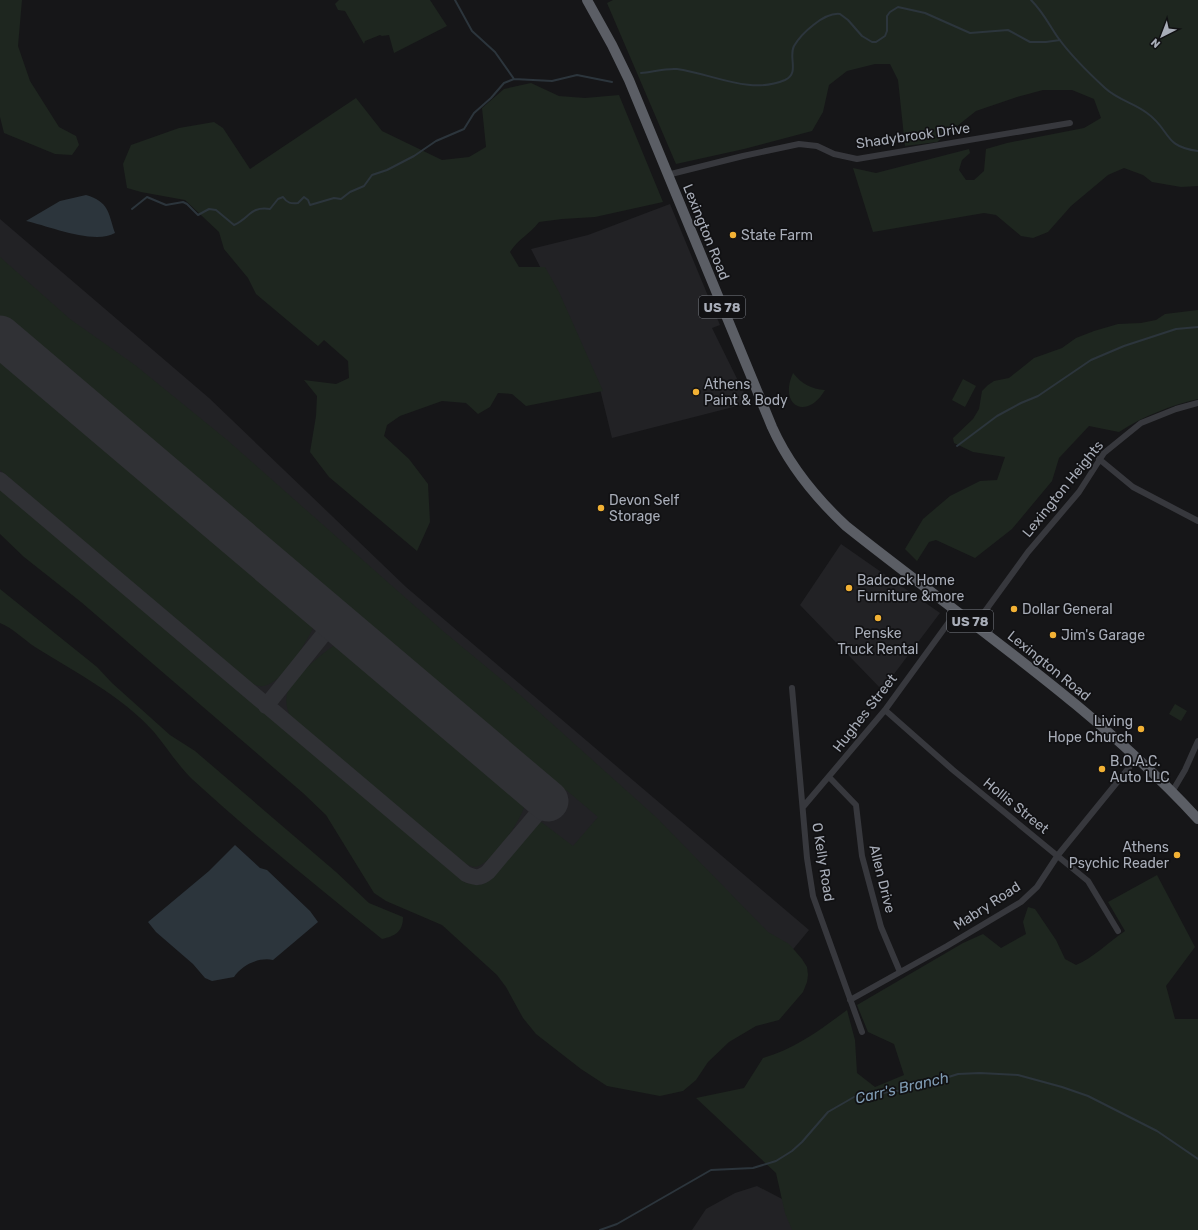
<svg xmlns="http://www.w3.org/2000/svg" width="1198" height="1230" viewBox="0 0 1198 1230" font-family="Rubik,sans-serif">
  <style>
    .built { fill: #222225 }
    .green { fill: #1e261f }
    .water { fill: #2c353c }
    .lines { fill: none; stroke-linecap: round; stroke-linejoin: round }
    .stream { stroke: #2c353c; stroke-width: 2 }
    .taxiway { stroke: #303135; stroke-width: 16 }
    .runway { stroke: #303135; stroke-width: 41 }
    .minor { stroke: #37383d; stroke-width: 6 }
    .trunk { stroke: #5b5e65; stroke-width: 10 }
    .poi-dot { fill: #f2b134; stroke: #111113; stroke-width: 1.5 }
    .labels { text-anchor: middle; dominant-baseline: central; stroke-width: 3.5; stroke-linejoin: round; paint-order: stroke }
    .shield { fill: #111113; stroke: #7b7e86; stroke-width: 1 }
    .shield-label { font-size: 13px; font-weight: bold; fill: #a8adb8 }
    .street-label { font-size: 14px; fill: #a8adb8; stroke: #111113 }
    .poi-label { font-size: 14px; fill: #a8adb8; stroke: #111113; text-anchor: start }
    .water-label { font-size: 15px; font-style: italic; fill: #7f9bb3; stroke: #111113 }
  </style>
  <rect width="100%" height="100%" fill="#161618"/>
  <!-- built -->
  <path class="built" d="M670,204l50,121 -8,3 37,75 -137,35 -14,-57 -67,-132 57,-14z
    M0,219l209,179 197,189 403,343 -91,110 -224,-123 -494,-414z
    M841,544l99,69 -58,77 -82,-85z
    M757,1186l27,14 26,30h-118l14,-21 29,-16z"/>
  <!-- green -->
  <path class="green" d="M0,0h22l-4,46 12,35 29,46 17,9 3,9 -7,10 -17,-1 -51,-21 -4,-16z
    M339,0h91l17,26 -53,27 -5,-18 -7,1 -2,-1 -15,6 -1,3 -19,-33 -7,-1 -3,-6z
    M613,0h585v186l-17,1 -29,-5 -9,-7 -19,-7 -16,7 -37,31 -23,26 -15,6 -12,-2 -25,-21 -12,-2 -111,19 -20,-64 23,5 93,-24 1,4 -8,7 -3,10 7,10h8l10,-9 2,-22 21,-6 77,-15 17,-10 -7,-19 -22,-9h-29l-26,7 -41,14 -39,31 -32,4 -7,-66 -8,-16h-15l-28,7 -18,14 -6,27 -11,19 -68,18 -68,15 -69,-161z
    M531,83l28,13 26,2 34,-3 44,107 -68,15 -33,2 -23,3c-10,13 -20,16 -29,30l9,15h26l14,25 44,99 -77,15 -14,-12 -14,-1 -8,14 -12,7 -12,-11 -24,-2 -42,15 -13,9 -3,11 25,23 19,25 2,38 -13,29 -88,-74 -19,-25 6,-36 1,-20 -13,-16 32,4 13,-6 -1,-17 -24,-21 -6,6 -62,-52 -8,-16 -24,-29 -5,-17 -34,-32 -44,-8 -14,-4 -4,-24 8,-19 48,-17 35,-6 9,6 27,41 106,-71 26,33 60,29 27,-3 17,-10 -4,-39 22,-19z
    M0,257l70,62 65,46 91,74 217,192 76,63 138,124 111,114 21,12 13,15 5,8 1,8 -1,7 -4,10 -24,28 -23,6 -27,16 -21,20 -12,18 -13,11 -23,5 -53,-10 -26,-17 -45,-35 -13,-16 -17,-31 -9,-12 -55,-50 -56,-24 -12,-8 -48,-78 -23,-22 -222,-191 -57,-45 -24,-23v-45l466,394 14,2 10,-5 50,-59 33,25 25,-29 -32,-27 -4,3 -562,-477z
    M1198,310v89c-29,7 -54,17 -79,33l-30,-6 -30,32 -7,23 -40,48 -37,29 -39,-18 -7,2 -12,19 -12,-12 18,-30 27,-23 30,-15 17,-1 8,-23 -32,-5 -19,-9 -1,-5 20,-19 6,-10 3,-18 6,-6 6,-4 15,-3 25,-20 28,-10 14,-10 18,-7 24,-7 23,-1 15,-3 9,-6z
    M0,353l314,266 1,5c-8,17 -31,58 -51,62 -8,1 -13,-3 -19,-7l-245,-209z
    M793,373c9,11 18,16 32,17 -18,31 -47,16 -32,-17z
    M963,379l13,7 -11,21 -13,-7z
    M0,589l97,78 15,16 58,52 25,16 141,121 33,31 34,14c0,15 -8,19 -21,22 -64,-52 -129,-104 -190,-160 -14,-14 -25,-31 -38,-47 -33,-37 -78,-59 -119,-85 -12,-8 -22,-19 -35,-24z
    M339,642l187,159c-3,17 -34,65 -52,66l-14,-5 -169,-144c-4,-8 -6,-15 -4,-24 4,-16 38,-43 52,-52z
    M1175,704l12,7 -6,10 -12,-7z
    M1157,875l38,72 -29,39 9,33h23v211h-406l-7,-17 -9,-40 -80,-75 48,-10 19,-30c32,-9 57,-28 84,-48l8,30 2,33 18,14 29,-12 -10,-31 -26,-12 -11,-27 106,-62 20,-9 18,14 25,-14 -3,-12 5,-15 7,2 21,31 9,19 11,6c17,-7 34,-24 49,-34l-17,-29z"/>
  <!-- water -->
  <path class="water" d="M86,195c23,7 22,17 29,38 -21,12 -66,-7 -89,-12l34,-20z
    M235,845l25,23 7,2 43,41 8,11 -45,38c-14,-3 -31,5 -39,17l-22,4 -7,-3 -12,-14 -37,-32 -8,-10 61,-51z"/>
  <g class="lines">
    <!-- stream -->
    <path class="stream" d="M455,0l17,31 23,21 19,27 38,2 25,-6 35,7
      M1031,0c13,13 18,25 28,39 11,15 33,37 46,49 13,12 29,15 42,25 24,17 16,34 51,38
      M641,73c11,-1 25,-5 36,-4 36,5 73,26 108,11 15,-7 3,-23 9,-34 7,-12 30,-34 46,-32l8,6 14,16 10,6h4l9,-6 2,-5v-15l3,-4 8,-5 27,6 45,20 38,-3 22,12h16l14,-2
      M132,209l15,-12 19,8 17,-3 4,2 11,11 11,-6 7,1 18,15c16,-7 16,-19 36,-16l8,-10 5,-2c4,6 8,7 15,6l6,-6 4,3 2,5 24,-7 7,1 9,-7 14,-6 8,-11 15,-5 27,-14 22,-15 28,-12 10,-16 17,-15 13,-15 10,-4
      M957,446l40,-30 24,-13 17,-7 53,-36 33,-14 52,-17 22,-2
      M600,1230l17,-6 94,-54 42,-2 23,-7 16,-10 10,-9 26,-30 26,-15 57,-8 47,-15 22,-1 38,2 44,12 26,9 69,35 41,28"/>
    <!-- taxiway -->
    <path class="taxiway" d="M0,480l466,394c9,4 14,5 22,-2l60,-71
      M266,706l69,-86"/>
    <!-- runway -->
    <path class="runway" d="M0,336l548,465"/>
    <!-- minor -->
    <path class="minor" d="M667,175l76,-19 56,-12 18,2 17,8 23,5 213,-36
      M1099,459l34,28 65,34
      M975,625l53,-73 51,-60 25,-39 37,-30 35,-14 22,-6
      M792,688l15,170 6,38 49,136
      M885,710l68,60 135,111 30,50
      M829,777l27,28 6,51 19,71 19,45
      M1172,792l13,-22 13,-29
      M803,807l82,-97 72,-99
      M850,1000l97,-54 74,-44 16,-15 21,-32 78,-96"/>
    <!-- trunk -->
    <path class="trunk" d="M587,0l25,45 17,35 143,347c17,38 43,70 74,99 119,95 248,180 352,293"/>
  </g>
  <!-- markers -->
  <g class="poi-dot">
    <circle cx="733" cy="235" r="4"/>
    <circle cx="696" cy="392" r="4"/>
    <circle cx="601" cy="508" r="4"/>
    <circle cx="849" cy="588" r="4"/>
    <circle cx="1014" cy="609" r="4"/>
    <circle cx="878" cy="618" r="4"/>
    <circle cx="1053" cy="635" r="4"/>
    <circle cx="1141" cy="729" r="4"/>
    <circle cx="1102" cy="769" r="4"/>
    <circle cx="1177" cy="855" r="4"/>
  </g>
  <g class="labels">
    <!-- shield labels -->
    <g class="shield">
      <rect x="699" y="296" width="46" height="22" rx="3"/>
      <rect x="947" y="610" width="46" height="22" rx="3"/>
    </g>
    <g class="shield-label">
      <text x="722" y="307">US 78</text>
      <text x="970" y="621">US 78</text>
    </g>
    <!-- street labels -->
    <g class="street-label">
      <text transform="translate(913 136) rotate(-8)">Shadybrook Drive</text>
      <text transform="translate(706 232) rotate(68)">Lexington Road</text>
      <text transform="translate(1063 489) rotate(-51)">Lexington Heights</text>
      <text transform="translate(1049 666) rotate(39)">Lexington Road</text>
      <text transform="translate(865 713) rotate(-52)">Hughes Street</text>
      <text transform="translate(1016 806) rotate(39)">Hollis Street</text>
      <text transform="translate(823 862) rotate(81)">O Kelly Road</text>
      <text transform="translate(882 879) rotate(76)">Allen Drive</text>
      <text transform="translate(987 906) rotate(-33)">Mabry Road</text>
    </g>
    <!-- poi labels -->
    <g class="poi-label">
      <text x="741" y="235">State Farm</text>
      <text x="704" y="384">Athens<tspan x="704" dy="16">Paint &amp; Body</tspan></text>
      <text x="609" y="500">Devon Self<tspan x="609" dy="16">Storage</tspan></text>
      <text x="857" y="580">Badcock Home<tspan x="857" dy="16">Furniture &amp;more</tspan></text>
      <text x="1022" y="609">Dollar General</text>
      <text x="878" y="633" text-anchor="middle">Penske<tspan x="878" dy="16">Truck Rental</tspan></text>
      <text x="1061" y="635">Jim's Garage</text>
      <text x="1133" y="721" text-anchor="end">Living<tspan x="1133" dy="16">Hope Church</tspan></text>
      <text x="1110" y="761">B.O.A.C.<tspan x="1110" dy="16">Auto LLC</tspan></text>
      <text x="1169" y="847" text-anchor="end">Athens<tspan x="1169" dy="16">Psychic Reader</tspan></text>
    </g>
    <!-- water labels -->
    <g class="water-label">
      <text transform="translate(902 1088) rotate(-13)">Carr's Branch</text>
    </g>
  </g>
  <!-- north arrow -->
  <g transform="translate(1162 36) rotate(222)" stroke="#111113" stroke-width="3" paint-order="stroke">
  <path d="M0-3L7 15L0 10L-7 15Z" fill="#a8adb8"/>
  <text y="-6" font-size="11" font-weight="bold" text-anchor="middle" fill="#a8adb8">N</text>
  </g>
</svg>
